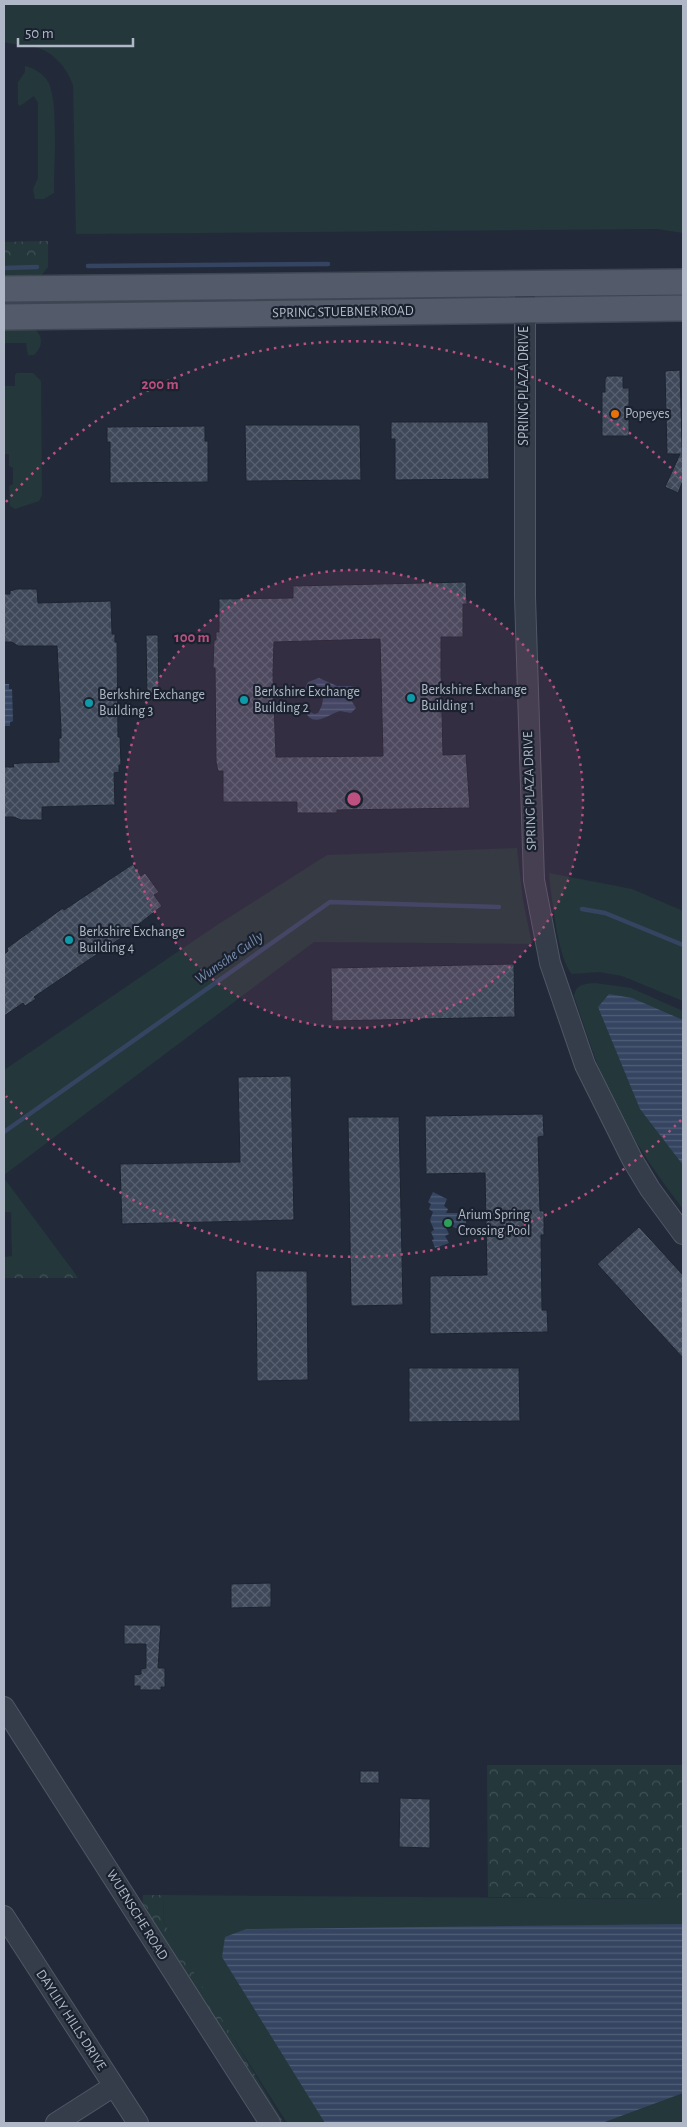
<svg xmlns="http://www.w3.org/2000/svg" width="687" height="2127" viewBox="0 0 687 2127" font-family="'Alegreya Sans',sans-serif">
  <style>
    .grass { fill: #24373b }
    .forest { fill: url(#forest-crowns) }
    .water { fill: url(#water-rules) }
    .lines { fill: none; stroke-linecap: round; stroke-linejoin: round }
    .stream { stroke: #354561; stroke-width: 4.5 }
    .building { fill: url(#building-cross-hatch); stroke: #1d2431; fill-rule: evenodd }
    .minor-casing { stroke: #505765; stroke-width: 22 }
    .major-casing { stroke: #3f4653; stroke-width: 28 }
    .minor { stroke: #353d4a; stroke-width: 20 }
    .major { stroke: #535b6a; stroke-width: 25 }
    .ring { fill: none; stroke: #bc5080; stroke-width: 2.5; stroke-dasharray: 2.5 5 }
    .food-dot { fill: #e8710a; stroke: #1b222f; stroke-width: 2 }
    .culture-dot { fill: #0f9aa8; stroke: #1b222f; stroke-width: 2 }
    .leisure-dot { fill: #2e9e5b; stroke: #1b222f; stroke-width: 2 }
    .labels { text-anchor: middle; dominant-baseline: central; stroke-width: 4.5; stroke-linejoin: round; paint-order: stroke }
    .street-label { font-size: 14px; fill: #b0b7c6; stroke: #1b222f }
    .poi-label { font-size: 14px; fill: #b0b7c6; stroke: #1b222f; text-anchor: start }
    .water-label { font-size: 15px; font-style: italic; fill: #788cae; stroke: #1b222f }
    .centre { fill: #bc5080; stroke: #1b222f; stroke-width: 2.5 }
    .ring-label { font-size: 15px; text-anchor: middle; font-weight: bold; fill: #bc5080; stroke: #1b222f; stroke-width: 4.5; stroke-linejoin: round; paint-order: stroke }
  </style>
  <defs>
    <pattern id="forest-crowns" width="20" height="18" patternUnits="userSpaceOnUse" patternTransform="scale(1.25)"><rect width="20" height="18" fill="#24373b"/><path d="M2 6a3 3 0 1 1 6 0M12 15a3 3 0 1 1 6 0" fill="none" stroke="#415256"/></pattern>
    <pattern id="water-rules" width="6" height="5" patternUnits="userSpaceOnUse" patternTransform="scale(1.25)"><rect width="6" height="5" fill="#354561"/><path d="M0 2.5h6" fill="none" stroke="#505e76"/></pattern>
    <pattern id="building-cross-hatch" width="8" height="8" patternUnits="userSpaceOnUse" patternTransform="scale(1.25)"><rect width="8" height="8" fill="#3e4859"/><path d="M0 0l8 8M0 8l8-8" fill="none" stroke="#57606f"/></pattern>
  </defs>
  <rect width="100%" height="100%" fill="#222a3a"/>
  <!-- grass -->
  <path class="grass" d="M4,4h679v229l-26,-4 -581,5 -3,-149c-7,-19 -21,-35 -42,-39 -9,-2 -18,-1 -27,-4z
    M25,66c9,2 17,7 22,14 12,17 7,85 7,108v5l-10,6h-9l-2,-10 5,-11v-75l-4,-7 -14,10 -2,-2v-22l7,-10z
    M4,256h44v11l-8,10 -36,3z
    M4,325c13,1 36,-2 37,16 0,6 -3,10 -7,14h-6l-2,-12h-22z
    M17,373h16l8,8 1,114 -3,6 -24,8 -5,-3 -1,-20 4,-2v-16l-4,-2v-12h-5v-68h11v-11z
    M517,848l6,52 9,44 -218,-2 -310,233v-105l210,-143 113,-72z
    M549,873l83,16 51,22v90l-61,-25 -23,-4 -27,2c-14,-14 -21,-79 -23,-101z
    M595,983l36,5 52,23v198c-29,-37 -57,-80 -77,-123 -12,-29 -22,-60 -32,-90 2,-12 10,-12 21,-13z
    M4,1178l67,90h-67v-11l8,-1 -1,-44h-7z
    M164,1895l519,4v224h-396l-70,-110 -54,-92z"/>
  <!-- forest -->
  <path class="forest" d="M48,241v15h-44v-14z
    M4,1268h67l7,10h-74z
    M487,1765h196v134l-195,-2z
    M143,1895h21l-1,26 121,202h-10l-132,-205z"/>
  <!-- water -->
  <path class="water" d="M319,678l18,8h17l1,3 -4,11 5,8 -5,5 -11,-2c-13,4 -29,19 -36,-3l10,6 4,-1c6,-9 8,-21 -2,-28h-5l-7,12h-3l7,-15z
    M4,684h5v5h3l1,32 -3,1v4h-6z
    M609,994l23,4 51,22v145l-43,-56 -42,-102z
    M433,1192l14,7 -3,7 4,3 -2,4h20v16l-5,-3 -5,2 -5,-2 -5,2 3,6 -4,2 4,7 -14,5 -3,-8 2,-1 -3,-7 3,-2 -4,-10 3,-8 -4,-3 2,-5 -3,-2z
    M683,1924v169l-81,30h-277l-103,-166 3,-20 21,-8z"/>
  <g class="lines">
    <!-- stream -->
    <path class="stream" d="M88,266l240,-2
      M4,268l33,-1
      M582,909l23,4 78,32
      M4,1132l326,-230 169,5"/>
  </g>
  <!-- building -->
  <path class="building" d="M680,370l3,111 -5,12 -13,-6 15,-33h-13l-2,-83z
    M607,376h16v12h6v48h-27v-44h3v-13z
    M391,422h97l1,57 -94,1v-41h-4z
    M245,425h115l1,55 -115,1z
    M205,426v15h3v41l-98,1v-41h-3v-15z
    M466,582l1,22h-4v33h-22v34l2,84 23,-1 4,54 -133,2v3h-40v-11h-74v-31h-5l-2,-9 -1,-94h-2l1,-28h2v-8h3v-33l74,-1v-12zM380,639l3,117 -107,1 -3,-83 1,-32z
    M16,589h21l1,14 73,-2 1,33h3v8h2l1,95h2l1,28h-2v7l-5,1 1,32 -73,2v13h-21l-7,-3h-10v-50h10l-1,-3 7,-1 39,-1v-24h2v-8l-4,-84h-39l-6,-4h-8v-48h6v-3z
    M146,635h12l1,62h-12z
    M133,864l8,12 4,-3 14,19 -5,3 8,11 -41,32 -87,59 2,2 -11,7 -2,-3 -19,13v-62l4,-3 -1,-3 56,-40 1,2z
    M514,964l1,53 -183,4 -1,-53z
    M291,1076l3,144 -172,4 -2,-60 120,-2 -2,-85z
    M543,1114l1,22 -6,1 2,74h4v24h-3l1,75h5l1,22 -118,2v-58l57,-1 -2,-102 -59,1 -1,-58z
    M348,1117h51l4,188 -52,1z
    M639,1227l44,48v83l-86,-94z
    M256,1271h51l1,109 -51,1z
    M409,1368h110l1,53 -111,1z
    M271,1583v24l-40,1v-24z
    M124,1625h37l-3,43h7v19h-4v3h-21v-4h-6v-11l7,-1v-5l5,-1v-24h-22z
    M360,1771h19v12h-19z
    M400,1798l30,1v49l-31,-1z"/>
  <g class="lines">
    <defs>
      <path id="minor" d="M525,284v313l9,283 16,83 35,102 47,94 18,30 33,45
        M4,1707l266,416
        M4,1916l134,207
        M56,2123l58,-37"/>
      <path id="major" d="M4,289l679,-7
        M4,317l679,-9"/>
    </defs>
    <!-- minor casing -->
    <use href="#minor" class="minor-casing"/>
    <!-- major casing -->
    <use href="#major" class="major-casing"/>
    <!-- minor -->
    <use href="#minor" class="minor"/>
    <!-- major -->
    <use href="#major" class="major"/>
  </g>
  <!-- distance rings -->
  <circle cx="354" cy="799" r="229" fill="#bc5080" fill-opacity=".12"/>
  <g class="ring">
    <circle cx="354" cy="799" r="229"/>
    <path d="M681 1120A458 458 0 0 1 6 1096M6 502A458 458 0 0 1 681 478"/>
  </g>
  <!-- markers -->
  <circle class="food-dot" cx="615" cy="414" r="5"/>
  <g class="culture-dot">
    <circle cx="411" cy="698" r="5"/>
    <circle cx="244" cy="700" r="5"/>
    <circle cx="89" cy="703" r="5"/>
    <circle cx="69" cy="940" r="5"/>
  </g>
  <circle class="leisure-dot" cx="448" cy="1223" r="5"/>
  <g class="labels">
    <!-- street labels -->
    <g class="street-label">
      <text transform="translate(343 312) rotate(-1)">SPRING STUEBNER ROAD</text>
      <text transform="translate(524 386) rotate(-90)">SPRING PLAZA DRIVE</text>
      <text transform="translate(530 791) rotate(-92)">SPRING PLAZA DRIVE</text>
      <text transform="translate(137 1915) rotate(58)">WUENSCHE ROAD</text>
      <text transform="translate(71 2020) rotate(57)">DAYLILY HILLS DRIVE</text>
    </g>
    <!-- poi labels -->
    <g class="poi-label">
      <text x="625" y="414">Popeyes</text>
      <text x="421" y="690">Berkshire Exchange<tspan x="421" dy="16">Building 1</tspan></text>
      <text x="254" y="692">Berkshire Exchange<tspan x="254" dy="16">Building 2</tspan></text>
      <text x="99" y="695">Berkshire Exchange<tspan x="99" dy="16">Building 3</tspan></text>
      <text x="79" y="932">Berkshire Exchange<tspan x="79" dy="16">Building 4</tspan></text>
      <text x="458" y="1215">Arium Spring<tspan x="458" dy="16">Crossing Pool</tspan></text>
    </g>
    <!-- water labels -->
    <g class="water-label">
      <text transform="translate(229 958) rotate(-35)">Wunsche Gully</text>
    </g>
  </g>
  <circle cx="354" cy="799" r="8" class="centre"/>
  <g class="ring-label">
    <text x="160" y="389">200 m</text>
    <text x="192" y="642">100 m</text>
  </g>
  <!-- border -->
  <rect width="687" height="2127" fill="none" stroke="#b0b7c6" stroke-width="10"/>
  <!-- scale -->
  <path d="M18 38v8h115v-8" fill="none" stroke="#b0b7c6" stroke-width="2.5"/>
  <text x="25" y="38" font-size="15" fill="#b0b7c6" stroke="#1b222f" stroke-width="4" paint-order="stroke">50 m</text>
</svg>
